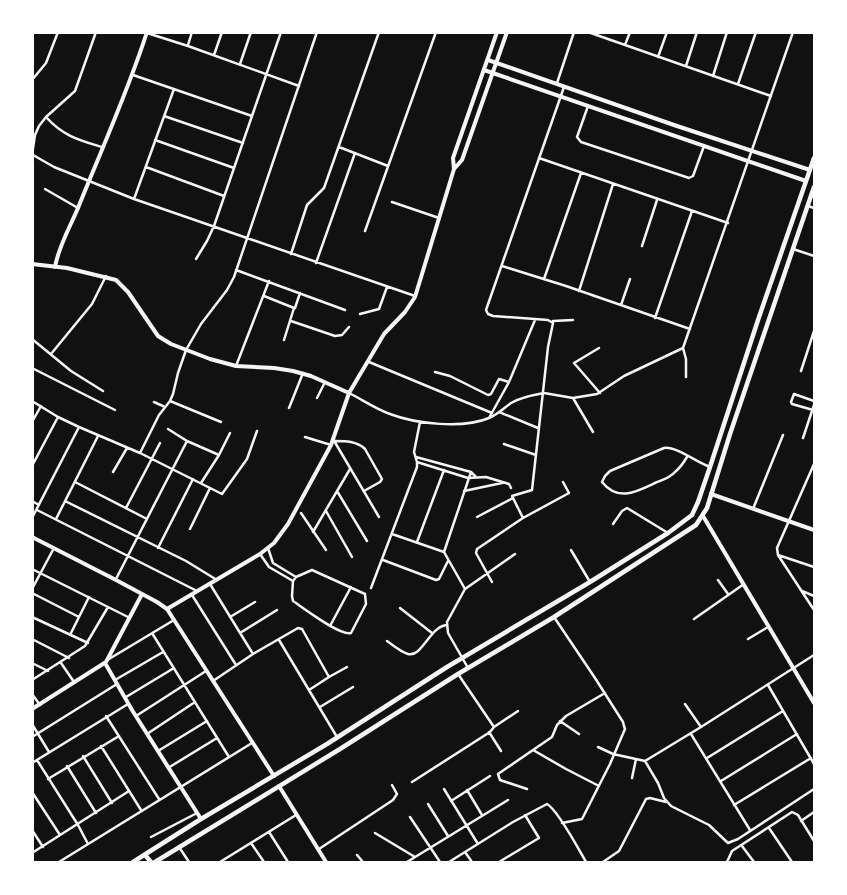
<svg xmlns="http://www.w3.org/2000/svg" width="847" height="895" viewBox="0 0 847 895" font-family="Helvetica,sans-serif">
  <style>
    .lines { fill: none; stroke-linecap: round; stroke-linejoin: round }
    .minor { stroke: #f5f5f5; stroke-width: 2.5 }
    .tertiary { stroke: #f5f5f5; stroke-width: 4 }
    .secondary { stroke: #f5f5f5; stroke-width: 4 }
    .primary { stroke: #f5f5f5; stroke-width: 4.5 }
  </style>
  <rect width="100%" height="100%" fill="#111"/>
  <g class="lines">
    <!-- minor -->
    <path class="minor" d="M588,32l183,64
      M147,33l41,13 111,40
      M188,45l4,-13
      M625,45l5,-13
      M214,55l8,-23
      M658,57l9,-25
      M240,64l11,-32
      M686,66l11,-34
      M133,75l119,41
      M713,76l14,-44
      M32,80l14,-17 12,-31
      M557,83l17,-51
      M738,84l18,-52
      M588,106l-11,31 4,5 108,36 4,-2 11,-30
      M164,116l79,27
      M46,117c17,19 33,23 56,30
      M155,140l79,28
      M339,147l49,19
      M32,155l3,-20 4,-9 7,-9 29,-26 21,-59
      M33,155l21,12 80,32 281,97
      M539,158l189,65
      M146,167l78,29
      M45,189l33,19
      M134,199l40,-110
      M392,202l47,16
      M808,206l6,2
      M365,231l71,-199
      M642,246l15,-46
      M793,249l21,7
      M291,254l16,-49 17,-17 55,-156
      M196,259l11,-18 7,-15 67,-194
      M316,263l39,-110
      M502,266l64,20 124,43
      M236,270l109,40
      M544,279l37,-106
      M579,291l34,-107
      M264,296l30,12 -10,32
      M621,305l9,-26
      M295,308l5,-15
      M360,314l19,-5 8,-22
      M655,318l37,-107
      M291,321l44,15 7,-1 7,-8
      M553,321l20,-1
      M32,339l39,32 32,20
      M599,348l-25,15 26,30
      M51,354l41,-50 14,-28
      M369,362l123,51
      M236,366l33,-85
      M32,368l83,42
      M801,371l13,-40
      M435,372l15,4 38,19 3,-1 8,-15 10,3
      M686,377v-18l-3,-11 110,-316
      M349,393c14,7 27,16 41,21 26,10 73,15 99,4 8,-3 15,-10 22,-15 10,-6 22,-8 33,-10l29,5 24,-4 27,-18 59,-28
      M317,398l8,-16
      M573,398l20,34
      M32,401l26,16 21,10 61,26 82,41 25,-35 10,-28
      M170,401l51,21
      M154,402l11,5
      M289,408l14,-35
      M813,410l-21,-6 -1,-2 3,-8 20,7
      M499,412l39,16
      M489,418l20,-36 26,-62
      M32,422l9,-16
      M168,429l19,12 32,14
      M305,437l26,8
      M803,438l11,-33
      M333,439l46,78
      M335,441c10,0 22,0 30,8l17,30 -2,3 -16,9
      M504,444l32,11
      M140,453l19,-38 11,-14 3,-7 5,-21 8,-23 15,-26 26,-34 7,-13 83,-245
      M416,457l55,15 5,5
      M687,457c-3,5 -7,11 -12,15 -5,6 -13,8 -20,11 -19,9 -37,19 -53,-1l3,-6 5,-5 54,-23c12,-2 32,14 46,19
      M417,462l51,16 18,-1 23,7 2,4
      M814,464l-37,84 1,7 36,55
      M32,466l26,-49
      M113,472l14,-24
      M75,482l72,37
      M201,483l18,-28 11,-22
      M337,491l30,50
      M464,491l38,-8
      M32,501l7,4
      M65,501l121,60 31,19
      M126,508l34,-65
      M753,509l30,-74
      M37,510l160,81
      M326,511l26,46
      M301,513l25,37
      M477,517l36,-19
      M32,518l47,-91
      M523,518l-11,-22 20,-6 16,-143 5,-24 -5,-3 -55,-4 -5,-2 -2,-4 78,-223
      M56,519l42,-83
      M613,524l9,-13 5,-3 41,25
      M190,529l20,-41
      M313,532l37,-63
      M392,534l52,18 21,37
      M417,542l27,-72
      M158,548l35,-69
      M268,548l5,15 23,14
      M571,550l19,32
      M444,552l27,-80
      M260,554l9,13 24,14
      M778,555l36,12
      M383,560l53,20 3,-1 9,-18
      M32,569l98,49
      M312,570l53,24 1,10 -15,29c-11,3 -46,-24 -58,-32l-1,-5 1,-15 3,-4z
      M116,579l71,-138
      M718,580l10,14
      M492,582l-16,-29 1,-4 46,-31 46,-25 -6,-11
      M210,584l43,70
      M371,588l46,-121v-5l-3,-10 6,-30
      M32,589l22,-41
      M802,591l12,5
      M32,593l47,24
      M192,595l44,70
      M400,608l32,25
      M32,617l56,26
      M230,617l25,-15
      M554,617l41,61 28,44 1,4 1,3 -15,35 -28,55 -20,4
      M694,619l50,-35
      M330,626l21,-39
      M152,633l77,124
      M240,633l37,-23
      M70,635l19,-38
      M32,639l37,19
      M748,639l20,-12
      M279,640l58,97
      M387,641c6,4 14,11 21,13 14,4 22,-28 39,-29
      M109,659l65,-39
      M32,663l16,8
      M61,663l13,19
      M468,668l-20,-35 -1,-11 18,-33 50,-35
      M329,677l18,-10
      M32,680l53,-34 23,-39
      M115,680l48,-28
      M213,681l40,-27 45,-26 4,1 27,48 -20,13
      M768,685l46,79
      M32,694l8,11
      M126,697l48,-29
      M685,704l16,23
      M320,707l33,-20
      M106,716l53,83
      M136,716l70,-45
      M560,721l19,13
      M32,724l17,28
      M494,727l24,-16
      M489,732l12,19
      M147,734l48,-32
      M691,734l59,96
      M32,737l85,-53
      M101,746l40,64
      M598,747l15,7 32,7
      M533,750l33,19 33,17
      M158,751l49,-30
      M83,756l29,47
      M707,758l76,-47
      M37,760l41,65 10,19
      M645,761l13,22 6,15 7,8 38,19 19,18 10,-4 76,-50
      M645,761l56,-34 113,-72
      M32,763l96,-59
      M67,766l29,47
      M168,768l49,-30
      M632,778l4,-19
      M48,779l71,-43
      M721,781l76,-47
      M412,782l78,-50 4,-5 -36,-53
      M444,789l34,55
      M527,789l-27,-9 -2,-6 54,-37 5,-12 9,-9 39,-23
      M467,790l15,25
      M32,792l28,43
      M451,801l39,-25
      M428,804l20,32
      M734,805l77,-47
      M410,817l30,45
      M801,821l13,-9
      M769,828l23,34
      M32,830l11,17
      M269,832l19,30
      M375,833l40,24
      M151,837l46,-24
      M251,843l13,19
      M742,846l12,16
      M179,847l10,15
      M319,849l74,-49 4,-6 -5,-9
      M465,852l7,10
      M32,853l97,-62
      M357,855l6,7
      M59,862l193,-119
      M220,862l76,-47
      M407,862l101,-62
      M449,862l64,-40 34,-18c11,6 32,46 39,58
      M499,862l40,-24 -14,-23
      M603,862l16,-11 27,-52 4,-1 16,4
      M727,862l5,-11 60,-39 6,3 16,26"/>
    <!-- tertiary -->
    <path class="tertiary" d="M488,60l186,65 136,45
      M484,70l322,111
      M454,169l8,-9 45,-128
      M32,264l35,4 49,12 12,12 30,44 13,8 39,15 26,7 38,2 19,3 18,5 38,17 -18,52 -43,79 -14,19 -14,11 -93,55
      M55,267c4,-23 17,-43 25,-64 23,-57 48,-112 67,-171
      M349,393l35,-59 21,-22 10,-15 39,-128 -1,-11 44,-126
      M711,494l103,36
      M703,516l111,187
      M32,537l84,43 41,22 10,7 107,167
      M105,663l27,47 69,109
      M32,709l74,-47 36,-68"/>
    <!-- secondary -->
    <path class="secondary" d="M279,786l47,76"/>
    <!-- primary -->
    <path class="primary" d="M145,855l6,7
      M133,862l68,-43 126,-75 120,-77 143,-85 78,-49 24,-18 6,-13 12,-35 48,-147 56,-162
      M155,862l185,-113 118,-75 96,-57 142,-92 11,-17 23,-74 84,-247"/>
  </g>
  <!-- border -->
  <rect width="847" height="895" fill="none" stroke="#ffffff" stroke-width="68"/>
</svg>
